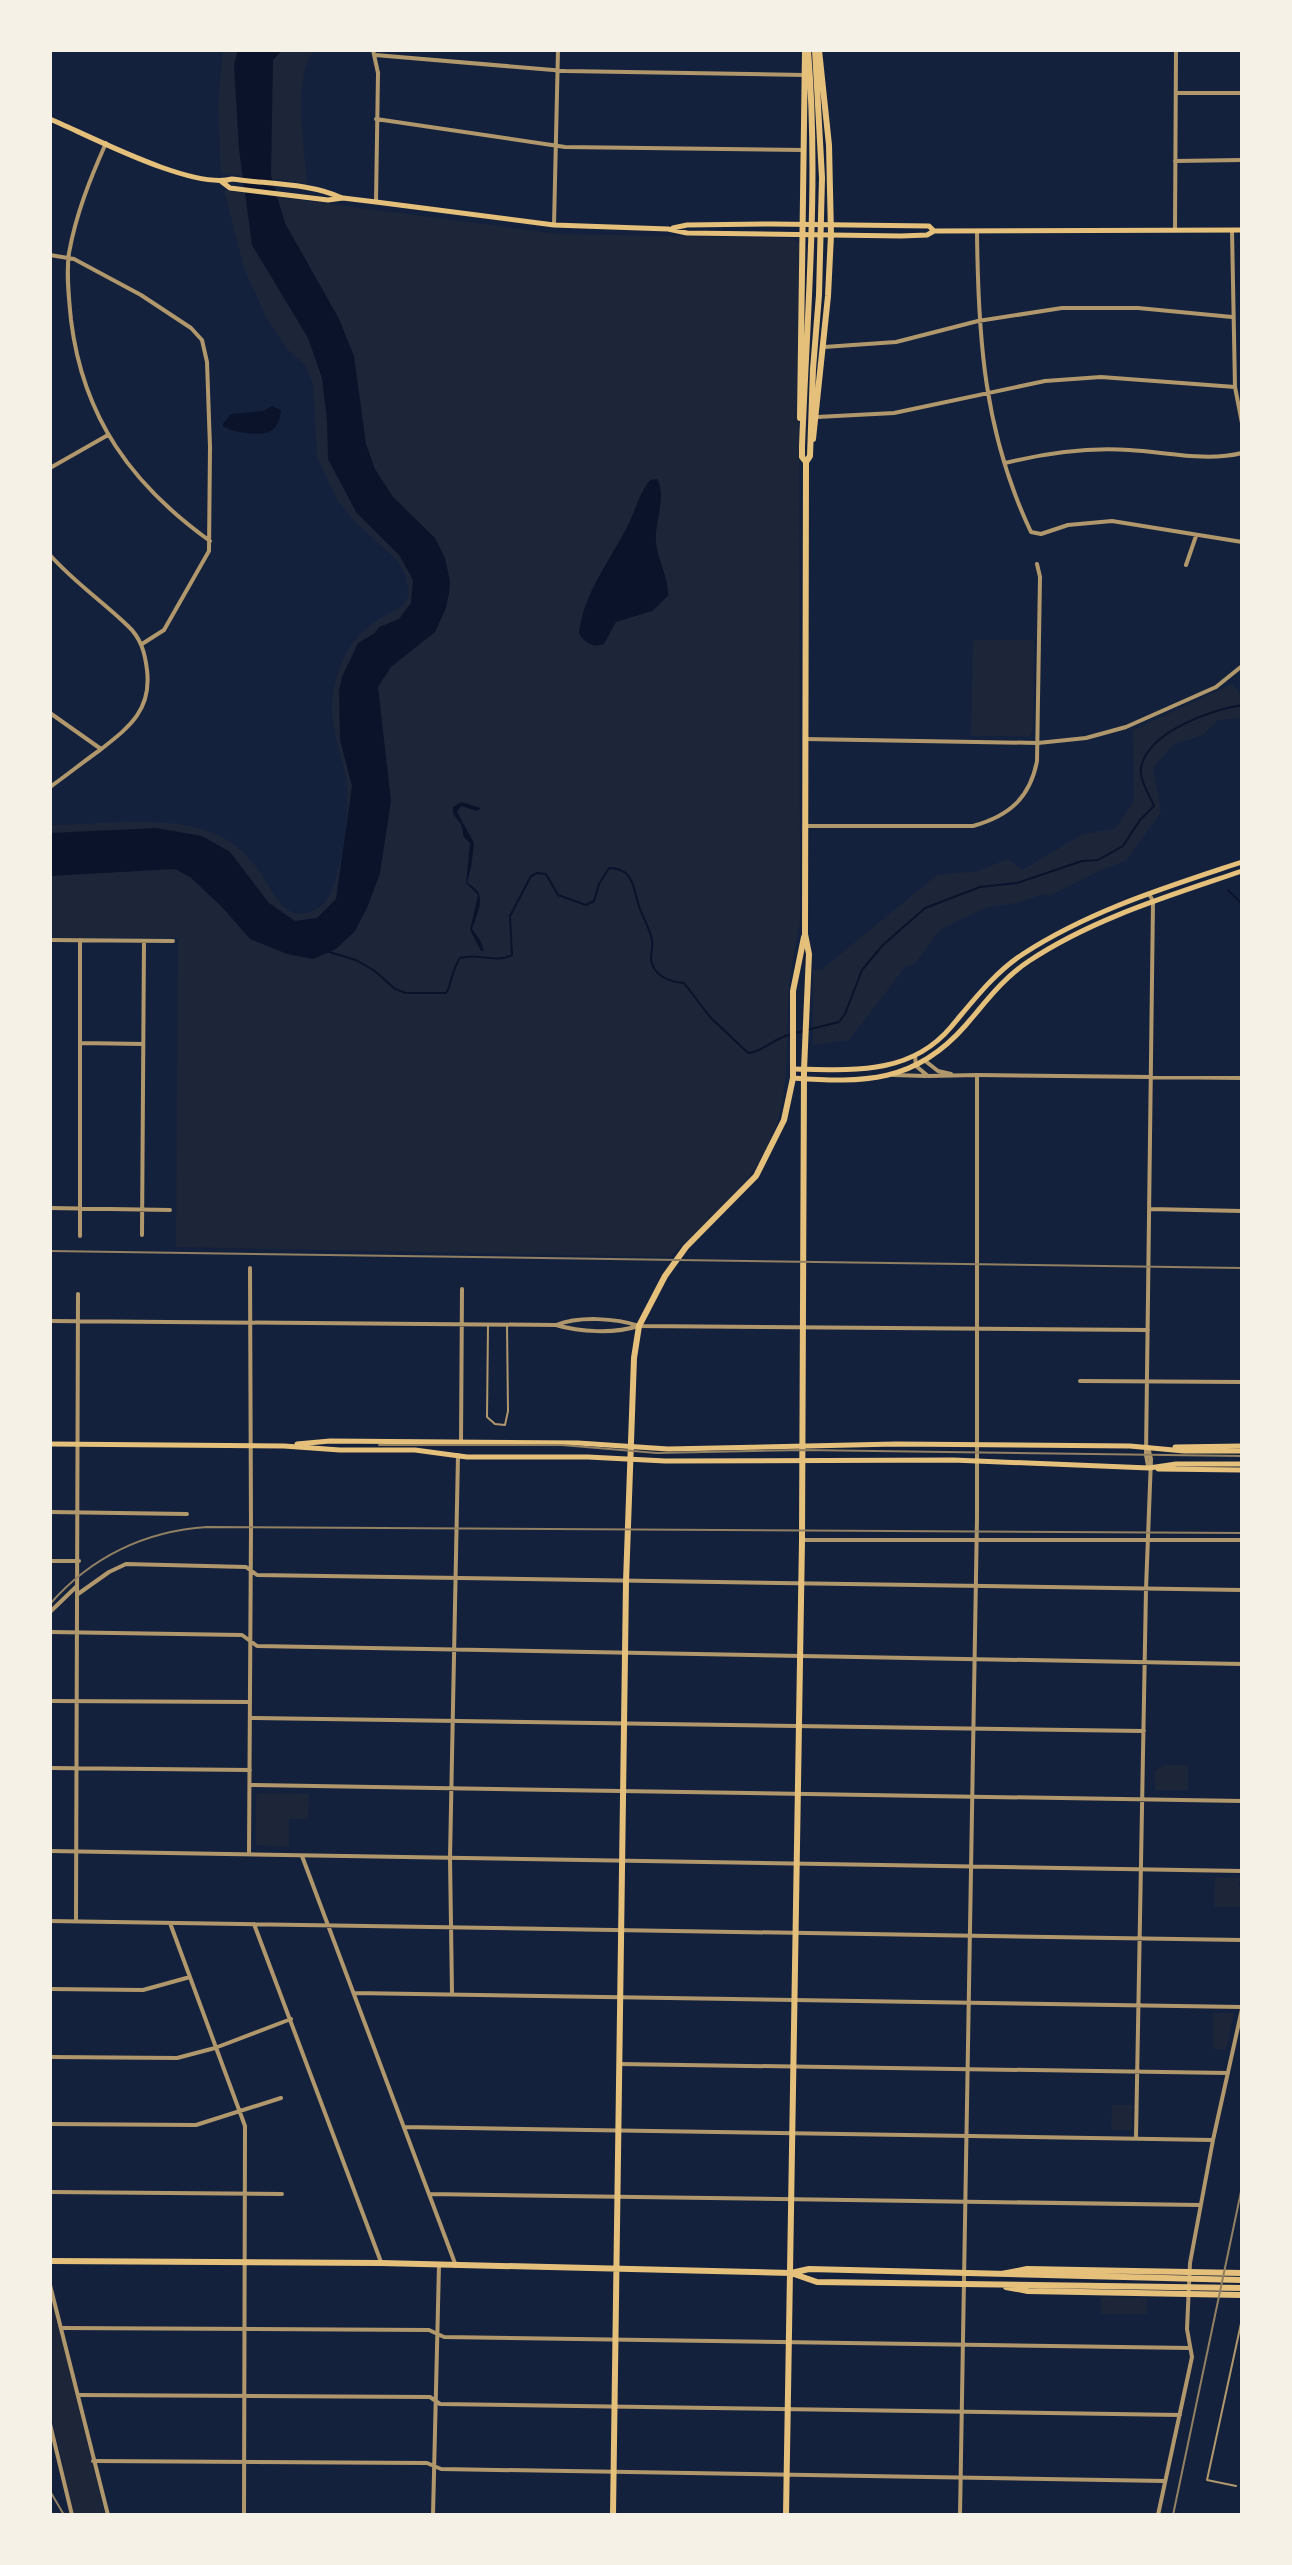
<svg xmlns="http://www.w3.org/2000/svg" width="1292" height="2565" viewBox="0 0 1292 2565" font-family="Commissioner,sans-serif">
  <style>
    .green { fill: #1d2539 }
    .water { fill: #0b132b }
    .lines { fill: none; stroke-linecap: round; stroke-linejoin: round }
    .stream { stroke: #0b132b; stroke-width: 2 }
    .service { stroke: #b1986c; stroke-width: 2 }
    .minor { stroke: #b1986c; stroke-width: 4 }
    .tertiary { stroke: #b1986c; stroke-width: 4 }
    .secondary { stroke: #e5c07b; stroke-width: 5 }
    .primary { stroke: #e5c07b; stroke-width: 6 }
    .tram { stroke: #918062; stroke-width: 2 }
    .rail { stroke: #918062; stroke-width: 2 }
  </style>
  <rect width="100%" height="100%" fill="#14213d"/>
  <!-- green -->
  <path class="green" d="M223,50h92c-24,27 -10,98 -8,133l-86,-10 -3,-69z
    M224,190l335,44 233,4 7,5 1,681c-6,26 -11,53 -12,79 -2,48 2,94 -18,139 -20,45 -65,81 -100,115l-494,-10 2,-309h-128v-113c53,0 125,-13 174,13 14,8 25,19 35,33 16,22 27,59 62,35 20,-14 28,-92 26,-116 -2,-35 -21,-63 -13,-101 3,-15 8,-33 18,-45 7,-10 21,-22 32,-28 12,-6 21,-8 25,-23l-4,-20 -8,-13 -43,-39 -17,-22 -20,-42 -4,-73 -8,-19 -17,-15 -22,-33 -22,-49z
    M973,640h61l-1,90 -3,6h-59z
    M1232,684l10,12v22l-24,2 -15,15 -29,9 -21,24 8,44 -35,49 -25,9 -52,26 -6,-2 -26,9 -29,4 -35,16 -14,8 -25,34 -8,1 -57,74 -36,5v-75h8l116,-95 41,-4 30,-12 14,11 61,-36 32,-5 19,-29 -1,-70z
    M1164,1765h24v25h-33v-19z
    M259,1793l50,1 -1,25h-19v28l-33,-2v-50z
    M1215,1877l27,1v3l-4,1 4,12v13h-28z
    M1213,2013h21l-8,36h-13z
    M1112,2105h20v25h-21z
    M50,2290l55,225h-31l-24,-106z
    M1101,2297l46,1v16h-46z"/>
  <!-- water -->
  <path class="water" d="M238,50h44l-9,10 -2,116 14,47 54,96 15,37 12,88 9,25 18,28 42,41 10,20 5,23 -1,12 -3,15 -11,24 -44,35 -13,20 13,114 -11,72 -13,35 -12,23 -19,18 -23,10 -26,-5 -37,-15 -28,-32 -32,-30 -15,-8 -125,7v-43l106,-5 46,8 28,16 39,51 26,18 22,-3 19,-19 16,-113 -12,-46 -1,-49 3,-14 16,-34 17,-10 4,-6 20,-8 12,-16 2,-23 -14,-25 -43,-43 -28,-53 -1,-39 -5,-42 -14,-40 -56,-93 -13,-96 -5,-84z
    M272,406l9,4c-1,7 -2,14 -7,19 -9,9 -44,4 -52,-4l9,-11 32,-3z
    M657,479c9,14 0,38 -1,55 -2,22 13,40 12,62l-16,15 -36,11 -12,22c-11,4 -20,-1 -25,-11 5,-41 31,-72 49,-108 8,-16 11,-31 22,-45z
    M461,802l20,6 -4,3 -16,-5 -4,6 17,31 -3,25 -4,14c4,4 9,6 11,10 6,10 -3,28 -6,37l8,11 4,11h-3l-11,-21 8,-35 -12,-12 4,-40 -6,-6 -3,-13 -8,-10v-7z"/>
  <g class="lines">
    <!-- stream -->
    <path class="stream" d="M1228,890l14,14
      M326,951l30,9 19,11 20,18 11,4h40c6,-9 5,-22 14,-35 17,-6 36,6 52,-3l-2,-39 21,-40 6,-3 9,1 12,21 28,10 8,-4 5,-17 10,-16c26,0 24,22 31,41 4,10 10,20 12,31 1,6 -1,12 -1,19 2,17 19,23 33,24l26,34 38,36c15,-1 26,-15 41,-18
      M795,1033l44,-11 6,-8 17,-44 21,-25 42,-37 55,-21 37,-4 65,-22 16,-1 25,-14 17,-26 14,-14c-5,-12 -17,-29 -12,-42 10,-34 70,-54 100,-59"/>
    <!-- service -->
    <path class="service" d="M488,1325l-1,92 8,7 10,1 3,-14 -1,-86
      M1236,2486l-29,-6 35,-161"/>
    <!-- minor -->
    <path class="minor" d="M373,50l5,23 -2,129
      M375,55l190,16 239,4
      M1176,93h66
      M376,119l189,28 238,3
      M106,143c-16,36 -30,71 -37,110 -3,21 0,46 2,67 12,98 61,165 139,221
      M1175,161l67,-1
      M554,225l4,-175
      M1175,230l1,-180
      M1232,230l3,157 7,36
      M977,231c1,107 7,202 54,301l10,2 27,-9 44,-4 130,21
      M50,255l24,4 67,36 50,33 11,12 5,22 3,85 -1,104 -45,79 -22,14
      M824,347l72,-5 82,-21 84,-13h76l94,9
      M817,417l77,-4 151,-32 56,-4 134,10
      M1005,463c41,-10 82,-16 124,-13 38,2 76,12 113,3
      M50,468l58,-33
      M50,555c24,27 52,46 78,71 13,12 17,27 19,44 5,41 -19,58 -47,80 -17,12 -33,25 -50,37
      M1186,565l10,-29
      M50,713l51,36
      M805,826h168c36,-10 57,-28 64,-65l3,-184 -3,-13
      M50,940l123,1
      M80,940v296
      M81,1043l62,1
      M977,1075l265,3
      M50,1208l120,2
      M1150,1209l92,2
      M142,1235l2,-294
      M50,1321l506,4c23,7 59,9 82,1
      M556,1325c23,-9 60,-7 83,1l509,4
      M1080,1381l162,1
      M461,1442l1,-153
      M1148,1466l-2,-11 7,-554 -4,-7
      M50,1512l137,2
      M802,1540h440
      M50,1561h29
      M78,1594l31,-22 17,-8 120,3 11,8 985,15
      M50,1612l27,-26
      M50,1632l192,3 15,11 985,18
      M50,1701l200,1
      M250,1718l894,13
      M50,1768l200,2
      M250,1785l992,16
      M249,1854l2,-327 -1,-259
      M302,1856l154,410
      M50,1921l1192,19
      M76,1921l2,-627
      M170,1923l75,203 -1,389
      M254,1924l127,338
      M50,1989l93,1 47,-13
      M354,1993l888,14
      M452,1993l-2,-135 8,-403
      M50,2057l127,1 38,-10 76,-29
      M619,2064l609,9
      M50,2124l146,1 85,-27
      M404,2127l809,13
      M1136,2137l10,-548 5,-130 -3,-12
      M50,2192l232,2
      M429,2194l771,11
      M61,2328l368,2 15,7 746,11
      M78,2395l352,2 10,7 740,11
      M50,2424l22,91
      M93,2461l334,2 14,6 724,12
      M433,2515l6,-250
      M1158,2515l34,-158 -5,-28 3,-66 23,-123 29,-131"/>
    <!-- tertiary -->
    <path class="tertiary" d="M805,739l233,4 48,-5 40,-11 90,-40 26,-21
      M915,1056l1,10 12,10 49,-1v443l-17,997
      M924,1060l14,11 13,3
      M893,1075l33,1
      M50,1851l1192,20
      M50,2285l58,230"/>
    <!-- secondary -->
    <path class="secondary" d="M50,119c40,17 142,71 182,60 35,5 78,4 110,19
      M222,182l8,6 98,12 15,-2 33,4 178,23 114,4 19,4 214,3 26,-1 7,-4 308,-1
      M673,228l14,-3 85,-1 157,2 5,5
      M793,1069c57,1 117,7 158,-42 22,-26 43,-54 72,-73 68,-44 144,-67 219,-92
      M793,1078c71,5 122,5 172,-52 20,-23 38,-48 64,-65 65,-43 140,-65 213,-90
      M50,1444l234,2 56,4h75l52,7h121l77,4 288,-1 196,8 27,-4h66
      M297,1444l33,-3 248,2 90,6 228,-5 234,2 54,5h58
      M1175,1447l67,-1
      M1158,1469l84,1"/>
    <!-- primary -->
    <path class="primary" d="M800,418l5,-368
      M813,439l15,-143 3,-61 -2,-90 -10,-95
      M806,462l4,-6 3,-87 6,-74 3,-117 -7,-128
      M50,2261l331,2 410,10 18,-4 433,11
      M791,2273l26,9 425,6
      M1002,2274l25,-5 215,4
      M1006,2287l22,4 214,4
      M613,2515l13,-933 8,-224 5,-32 26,-50 21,-29 70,-71 28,-56 9,-42v-87l11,-54
      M786,2515l16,-975 2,-470 5,-116 -4,-20 1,-472 -4,-5v-11c5,-132 17,-264 6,-396"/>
    <!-- tram -->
    <path class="tram" d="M379,1445h183l95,8 146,-3 439,6"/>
    <!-- rail -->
    <path class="rail" d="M50,1251l1192,17
      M50,1604c41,-47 95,-73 157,-77l1035,6
      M50,2491l14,24
      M1173,2515l69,-328"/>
  </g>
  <!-- border -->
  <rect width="1292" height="2565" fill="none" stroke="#f6f1e7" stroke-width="104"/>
</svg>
